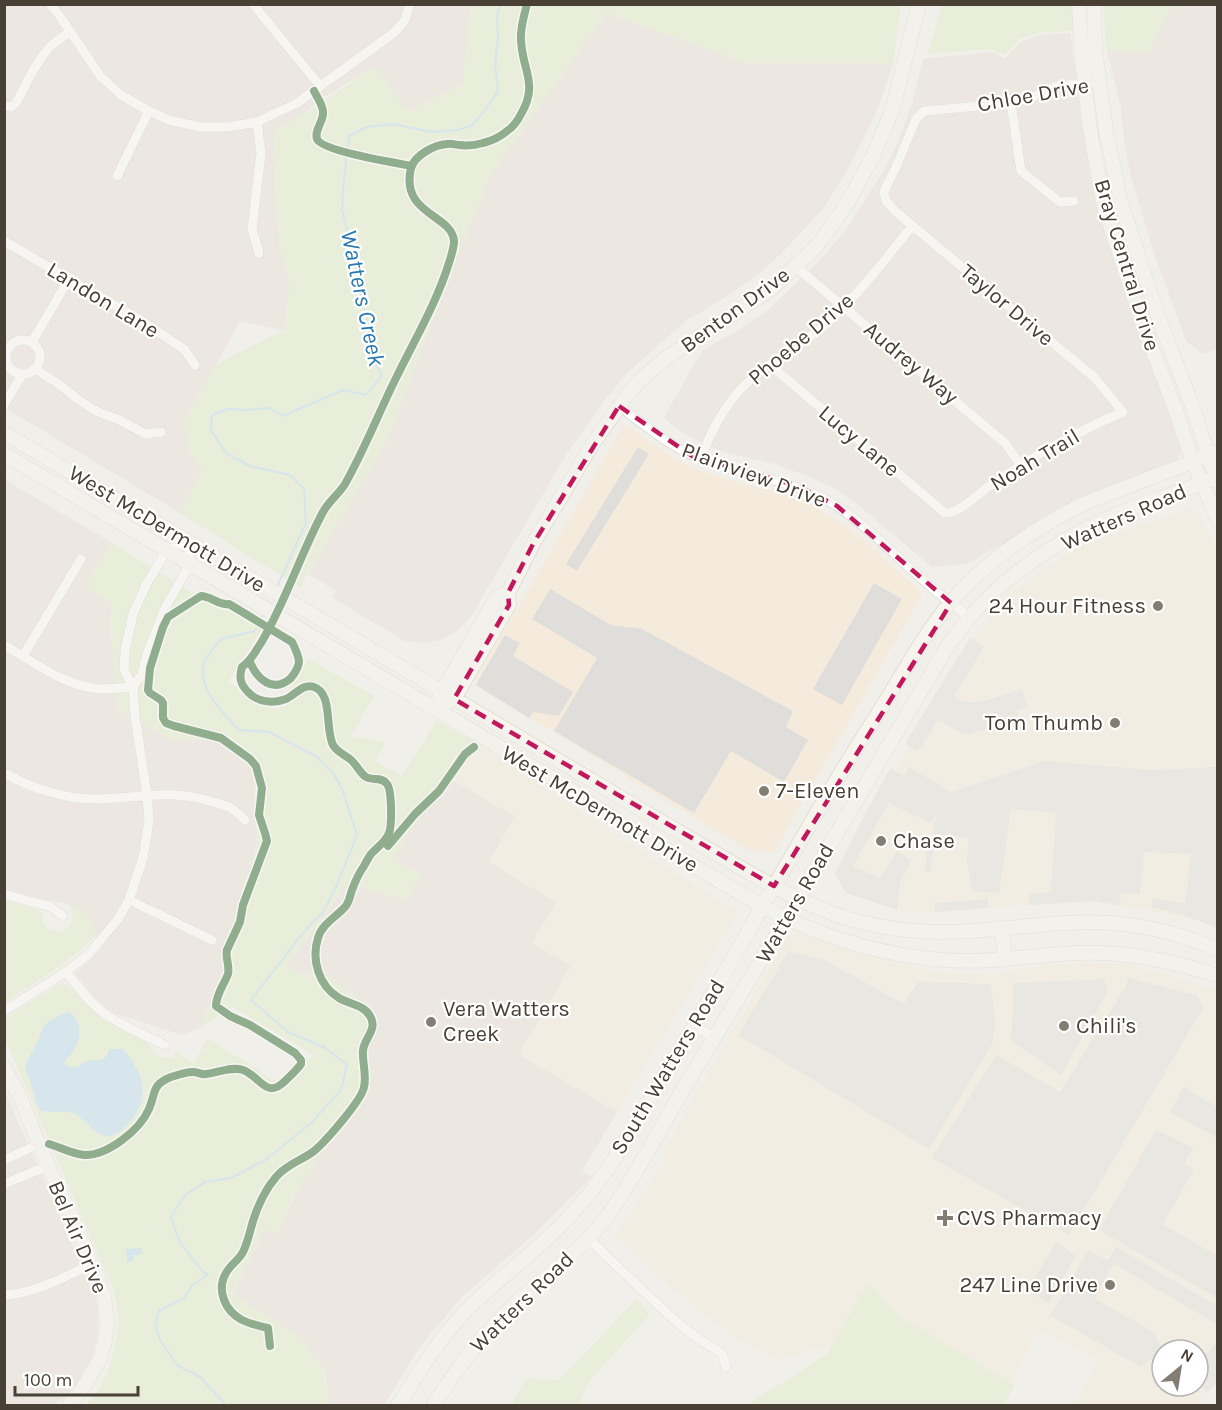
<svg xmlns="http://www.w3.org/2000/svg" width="1222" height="1410" viewBox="0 0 1222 1410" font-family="Karla,sans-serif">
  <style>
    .residential { fill: #e6e1d7 }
    .commercial { fill: #f4ebdc; fill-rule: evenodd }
    .green { fill: #dfedc9 }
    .parking { fill: #e0deda }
    .water { fill: #b8dbf1 }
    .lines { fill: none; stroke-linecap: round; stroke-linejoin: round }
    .stream { stroke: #b8dbf1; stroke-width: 2 }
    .street-casing { stroke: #cecbc6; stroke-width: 10 }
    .secondary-casing { stroke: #d2cec2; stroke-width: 15 }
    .street { stroke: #fdfdfc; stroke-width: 9 }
    .secondary { stroke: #f7f4ee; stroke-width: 14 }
    .cycleway-casing { stroke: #fff; stroke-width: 11 }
    .cycleway { stroke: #1b5e20; stroke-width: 8 }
    .marked { fill: none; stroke: #c2185b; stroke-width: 4.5; stroke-dasharray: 12 8; stroke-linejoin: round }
    .poi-dot { fill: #837d74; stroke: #fff; stroke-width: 2 }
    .labels { text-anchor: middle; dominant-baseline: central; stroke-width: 4.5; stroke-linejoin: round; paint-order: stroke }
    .street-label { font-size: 22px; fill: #484035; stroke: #fff }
    .poi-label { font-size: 22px; fill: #484035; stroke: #fff; text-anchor: start }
    .water-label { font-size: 24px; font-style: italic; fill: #2879b2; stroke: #fff }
  </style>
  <rect width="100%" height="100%" fill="#f1efea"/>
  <!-- residential -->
  <path class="residential" d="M5,5h466l-8,79 -54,28 -35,-45 -56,34 -13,12 -31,18 2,70 4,47 10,33 -5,50 -45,-10 -56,101 6,30 12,19 -22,42 -175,-105z
    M1172,5h45v345l-15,4 -16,-13 -31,-85 -24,-78 -6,-32 -5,-43 -13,-53 41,3z
    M606,13l142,50h145l-12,37 -7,17 -26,52 -24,39 -42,45 -23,21 -36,25 -36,21 -62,55 -24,30 -37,53 -93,159 -14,14 -17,9 -15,3 -20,-2 -73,-43 4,-7 -28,-17 79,-134 71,-185 33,-81z
    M1070,33l16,104 21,99 75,217 -7,9 -63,23 -146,79 -34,3 -75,-63 -21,-15 -28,-13 -34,-12 -54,-13 -39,-19 -17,-14 31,-56 8,-12 32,-18 33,-22 48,-46 29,-33 37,-58 12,-22 18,-47 11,-45 68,-7 14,6 16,-16 19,-7z
    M4,479l108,64 -27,43 27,17 -2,20 8,87 55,30h47l33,31 4,73 -32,129 -27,56 -16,6 -68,-22 -18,-14 -21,-25 27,-26 -17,-37 -22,-8 -30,-6 -28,-9z
    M447,777l68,39 -26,46 67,40 15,64 -52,88 98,58 -35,59 10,6 -62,61 -68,59 -43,51 -35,57h-53l-3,-4 -3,-30 -27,-35 -66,-41 32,-65 14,4 76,-183 13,-24 -41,-55 -23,3 -18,-8 30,-38 32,-47 46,-23 17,-28z
    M4,1090l91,205 2,11 1,11 -1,22 -6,21 -17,28 -19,17h-50z"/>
  <!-- commercial -->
  <path class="commercial" d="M624,424l47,32 25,13 27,9 77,20 48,29 75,66 -149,259 -25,-1 -275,-167z
    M1193,507l24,40v379l-8,-4 -119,-22 -136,11 -53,1 -55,-19 -11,-20 135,-232 40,-47 68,-47z
    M472,740l197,129 69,43 -121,200 -98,-58 52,-88 -39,-23 24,-41 -67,-40 26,-46 -68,-39z
    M798,933l68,23 79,17 50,2 21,-6 64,-7 49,2 88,26v391l-21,24h-123l25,-43 -58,-33 -26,46 1,10 -115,-68 -32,-34 -36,61 -54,17 -51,-29 -58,-46 -55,-52 13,-14 41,-64 -5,-3 124,-216zM1162,1350h36v36h-36z"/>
  <!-- green -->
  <path class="green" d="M471,5h430l-8,58h-145l-142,-50 -115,161 -33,81 -71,185 -87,147 -41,-25 -79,-49 22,-42 -12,-19 -6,-30 32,-57 28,-15 41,-20 5,-49 -10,-33 -4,-47 -2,-70 31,-18 70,-46 34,45 54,-28z
    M942,5h131v26l-31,1 -23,7 -15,16 -13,-6 -63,5z
    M1103,5v-1l69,1 -24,48 -41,-3z
    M112,543l94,58 17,9 12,2 27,17 -34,53 49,29 31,-52 66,37 -23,40 35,6 -10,19 26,15 34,-55 36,19 -62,91 -17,28 28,16 -15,24 -28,-6 -31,-11 -32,47 -30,38 18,8 23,-3 40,34 1,21 -12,24 21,23 -85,125 -13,35 -14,-4 -32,64 66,42 25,33 5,32 3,4h-245c21,-18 32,-60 32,-87 0,-9 -3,-19 -4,-28l-109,-251 -1,-20 57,-36 6,2 30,30 10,7 39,19 10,13 5,3 11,1 4,-7 18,12 14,-25 67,43 39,-26 -82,-48 -34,22 27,-56 32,-128 -4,-74 -33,-31h-47l-55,-30 -8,-87 2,-20 -27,-17z
    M5,900l33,10 4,3c-1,29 42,21 27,-8l16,6 11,24c-26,27 -59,46 -91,67z
    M868,1283l32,34 115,68 -12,20h-256l79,-50z
    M637,1299l13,15 -59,65 -10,19 1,7h-70l14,-27 33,2z"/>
  <!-- parking -->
  <path class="parking" d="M638,447l11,7 -72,117 -11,-7z
    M874,583l28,16 -60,106 -29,-16z
    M550,589l61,36 31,4 151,82 -7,16 22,13 -24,42 -53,-31 -37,62 -140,-82 43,-73 -65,-39z
    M505,635l15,8 -7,13 60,36 -14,24 -26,-4 -4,6 -53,-33z
    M970,638l14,9 -30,49 8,6h19l41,-13 5,18 -11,4 2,7 -53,17 -27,-15 -20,32 -13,-9z
    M1044,761l106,9 67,-3v161l-34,-13 -32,-8 2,-9 32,6 6,-50 -47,-2 -4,42 -19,-1 -1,13 -24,-5 -67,4 1,-11 21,-2 5,-79 -45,-4 -12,84 -27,-2 -5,-32 2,-21 -36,-4 3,-19 -6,8 -41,-20 -36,63 27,12 17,-27 14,9 -11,23 -3,27 -51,-17 -11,-20 27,-53 28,-52 14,8 5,-9 42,25z
    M928,837h6l-3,35 -6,-1z
    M988,899v9l-53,4 -1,-9z
    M789,951l35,9 80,44 14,-22 73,2 4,39 -3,21 -63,105 -191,-114z
    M1128,978l70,18 5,12 -134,227 -137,-77 64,-103 64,37 66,-106z
    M1104,979l4,12 -47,84 -50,-34 3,-58z
    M1184,1087l33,20v31l-47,-26z
    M1156,1130l37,18 -9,16 10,5 -31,55 54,32v42l-118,-68z
    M1056,1242l20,14 -27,47 -22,-12z
    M1116,1247l101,59v18l-103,-60 -20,34 61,35 7,17 -21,17 -91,-52 38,-64 20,9z
    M1217,1342v39l-9,11 -10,-9v-21z"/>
  <!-- water -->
  <path class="water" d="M70,1012c12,12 12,25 3,40 -3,4 -7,7 -9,11l5,4h9c2,-2 6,-5 9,-6 11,-2 19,2 22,-12h14c21,25 29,49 5,75 -5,5 -12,12 -20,12 -16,0 -23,-21 -39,-24 -4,-1 -9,0 -14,0 -4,0 -9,-1 -14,-1l-5,-8 -2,-10 -8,-21 -1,-7 13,-24 6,-15 5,-5 13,-7z
    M142,1248v6l-9,1v6l-6,1 -1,-13z"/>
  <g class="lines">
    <!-- stream -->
    <path class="stream" d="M277,587l29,-64 -2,-34 -14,-14 -40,-9 -24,-13 -15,-23 1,-15 16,-6 21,1 20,-2 14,8 60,-26 23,5 16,-20 -8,-14 -9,-54 -10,-35 1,-21 -10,-24 -4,-18 2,-30 5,-43 18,-9 26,-3 38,8 28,-2 13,-5 10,-11 16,-23 -3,-27 3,-24 -1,-24 3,-12
      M227,1406l-27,-29 -23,-12 -17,-25 -5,-15 4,-14 25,-13 8,-12 16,-12 -6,-3 -22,-29 -9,-25 13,-21 21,-14 26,-4 36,-19 46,-38 28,-31 6,-25 -23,-18 -36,-15 -37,-32 51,-66 22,-23 14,-29 19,-47 -14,-44 -10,-18 -16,-16 -48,-25 -30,-2c-15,-16 -43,-42 -35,-66 3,-9 11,-18 17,-25l34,-8 9,-18"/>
    <defs>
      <path id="street" d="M50,4l9,11 42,62 20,18 28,16 20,9 31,7h27l30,-5 40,-19 98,-71 10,-12 5,-16
        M253,4l67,82
        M1011,103l10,68 39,31 14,-1
        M4,106l7,1 5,-4c9,-17 22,-45 35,-57 6,-6 13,-10 19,-14
        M257,122l4,31 -9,76 7,24
        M117,176l32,-65
        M4,241l94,55 41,23 46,31 10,15
        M795,266l211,178 15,22
        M6 357a17 17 0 1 1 34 0a17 17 0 1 1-34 0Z
        M32,342l37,-63
        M770,365l175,148c13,1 31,-17 42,-25 42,-30 89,-56 136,-76l-28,-34 -199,-166 -10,-11 -2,-8 2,-6 10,-20 20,-48 8,-8 87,-8 24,-7 21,-10 33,-3
        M36,370l20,12 24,19 16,10 23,9 27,14 15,-2
        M4,405l18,-30
        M619,406c28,21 55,44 89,56 43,15 89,19 129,44 14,9 26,20 39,31 30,27 61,58 94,80
        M700,459c13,-31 28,-62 55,-83 22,-18 48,-32 70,-51 33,-30 60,-65 87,-99
        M4,645c30,17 60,41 95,44 11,0 23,-1 34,-2
        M23,656l58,-97
        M4,773c27,15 63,27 94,26 41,-1 74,-11 115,3 6,2 13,3 18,6 5,3 10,8 14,12
        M4,894l47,13 12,9
        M129,900l83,40
        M66,972c9,11 18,23 28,33 20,18 47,28 71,40
        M4,1011l62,-39 23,-18 29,-35 11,-19 14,-42 6,-37 -2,-26 -12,-79 -2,-29 -9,-17 1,-19 8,-37 13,-29 21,-35 20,-9 3,23 -25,44 -18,46 -5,20 -9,13
        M694,1026l21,12
        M4,1160l35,-16
        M4,1184l44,-18
        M587,1239l7,5 47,45 39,36 22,16 18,11 3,4 3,11
        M4,1295c32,-2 60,-18 89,-31"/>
      <path id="secondary" d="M1079,4l2,44 9,82 14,77 39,118 33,86 16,49 26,60
        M1094,4l1,46 11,81 15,72 38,116 33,86 16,50 10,25
        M4,433c180,105 358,211 537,317 55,33 109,65 164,97 43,25 85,51 132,68 35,12 70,17 107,17 56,0 113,-13 169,-9 36,3 71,12 105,27
        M4,454l560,331c18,12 35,24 53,36 27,17 55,32 82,48 29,17 57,35 87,49 50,23 103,38 157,42 40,3 79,-3 118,-6 53,-5 107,5 157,22
        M439,700l3,-8 55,-95 11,-4
        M447,703l7,-4 55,-94 -1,-12 25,-49 59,-99 37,-52 11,-13 26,-22 105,-69 46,-43 30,-42 27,-50 18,-43 27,-107
        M1002,928l3,32
        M4,1067l17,32 22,55 50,110 11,31 3,27 -2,18 -5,19 -19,32 -13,15
        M398,1406c20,-33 40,-66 67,-94 28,-29 61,-53 90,-81 18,-17 34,-36 49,-57 22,-31 40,-66 60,-98 72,-119 136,-241 211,-358 25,-38 46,-81 76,-116 36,-42 84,-74 134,-99l133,-51
        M433,1406c24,-39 52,-74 85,-105 32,-29 68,-54 93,-90 31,-45 55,-94 83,-140 87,-141 170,-285 255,-427 7,-9 13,-17 20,-26 41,-48 99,-84 158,-108 30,-11 61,-21 91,-33"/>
    </defs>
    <!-- street casing -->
    <use href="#street" class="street-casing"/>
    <!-- secondary casing -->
    <use href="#secondary" class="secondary-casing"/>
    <!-- street -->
    <use href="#street" class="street"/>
    <!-- secondary -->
    <use href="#secondary" class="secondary"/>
    <defs>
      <path id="cycleway" d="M314,91c3,6 9,14 9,21 1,9 -9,18 -6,27 5,12 79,24 95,27
        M388,846l27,-32 24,-23 26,-37 9,-7
        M49,1144c11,3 23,10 35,11 23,1 56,-25 65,-46 7,-16 2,-24 22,-32 6,-2 15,-5 22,-5 5,0 8,3 13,2 12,-1 25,-8 37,-4 17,6 23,30 42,11 6,-6 12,-11 16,-17v-4l-6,-7 -45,-28 -20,-9 -14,-10c0,-12 8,-21 12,-32 2,-8 -3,-16 -1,-24l13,-28 3,-17 24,-64 -2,-8 -6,-18 3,-27 -6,-22 -6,-7 -29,-21 -47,-12 -8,-3 -3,-5v-15l-2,-3 -11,-7 -2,-3 2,-22 13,-41 5,-10 33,-21c10,0 18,10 28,8l63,38c3,6 6,12 7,19 0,6 -4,12 -8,17 -18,16 -34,1 -41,-16
        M270,1346l-2,-18c-8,-2 -18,-4 -26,-8 -17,-9 -26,-30 -16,-47 4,-8 13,-13 17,-21 5,-10 7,-21 10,-31 5,-16 12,-31 23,-44 11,-13 25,-16 38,-26 11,-9 48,-51 50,-64 3,-12 -2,-25 -1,-37 2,-13 15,-21 7,-34 -6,-11 -21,-12 -31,-18 -20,-12 -28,-38 -21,-60 4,-14 18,-21 27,-31 4,-4 5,-11 7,-17 3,-8 7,-17 12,-24 2,-4 5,-9 7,-12 6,-7 15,-12 18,-21 3,-7 3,-43 -2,-49 -5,-8 -15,-3 -21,-7 -6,-4 -10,-13 -15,-17 -6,-5 -14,-8 -18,-15 -8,-15 0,-52 -19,-58 -11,-4 -19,8 -28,12 -13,5 -29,3 -38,-7 -8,-8 -9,-15 -6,-25 10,-7 12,-14 19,-24 25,-42 39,-88 62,-131 6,-11 16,-18 22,-28 21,-37 36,-77 55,-114 18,-36 37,-69 49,-107 2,-7 5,-15 5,-22 -2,-27 -54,-26 -43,-73 4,-13 23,-23 36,-24 4,-1 9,1 13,1 7,1 16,0 23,-2 8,-2 17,-6 24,-12 6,-4 11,-11 14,-17 18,-30 1,-44 0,-74 -1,-12 3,-24 6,-36"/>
    </defs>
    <!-- cycleway casing -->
    <use href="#cycleway" class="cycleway-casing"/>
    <!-- cycleway -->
    <use href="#cycleway" class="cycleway"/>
  </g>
  <!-- marked area -->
  <path d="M0 0H1222V1410H0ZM619,406l73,50 106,30 39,20 114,97 -177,283 -320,-187 55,-94 -1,-12 25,-49z" fill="#f1efea" fill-opacity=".55" fill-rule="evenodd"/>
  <path class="marked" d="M619,406l73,50 106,30 39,20 114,97 -177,283 -320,-187 55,-94 -1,-12 25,-49z"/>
  <!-- markers -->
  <g class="poi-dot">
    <circle cx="1158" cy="606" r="6"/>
    <circle cx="1115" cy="723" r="6"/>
    <circle cx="764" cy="791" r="6"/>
    <circle cx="881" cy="841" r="6"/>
    <circle cx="431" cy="1022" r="6"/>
    <circle cx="1064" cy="1026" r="6"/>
    <path d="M942 1209h6v6h6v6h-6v6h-6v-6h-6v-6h6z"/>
    <circle cx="1110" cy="1285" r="6"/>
  </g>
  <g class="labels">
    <!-- street labels -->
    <g class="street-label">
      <text transform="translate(1033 95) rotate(-10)">Chloe Drive</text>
      <text transform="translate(1127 265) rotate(73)">Bray Central Drive</text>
      <text transform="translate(103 300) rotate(31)">Landon Lane</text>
      <text transform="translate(1007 305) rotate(40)">Taylor Drive</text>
      <text transform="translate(735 310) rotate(-36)">Benton Drive</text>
      <text transform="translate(801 339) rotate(-40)">Phoebe Drive</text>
      <text transform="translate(911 363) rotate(40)">Audrey Way</text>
      <text transform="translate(859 441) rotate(40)">Lucy Lane</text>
      <text transform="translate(1035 460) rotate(-31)">Noah Trail</text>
      <text transform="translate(754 475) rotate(20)">Plainview Drive</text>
      <text transform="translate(1124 517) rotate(-24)">Watters Road</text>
      <text transform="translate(167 529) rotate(31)">West McDermott Drive</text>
      <text transform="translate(600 809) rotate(31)">West McDermott Drive</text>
      <text transform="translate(795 903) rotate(-60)">Watters Road</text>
      <text transform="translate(668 1067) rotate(-59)">South Watters Road</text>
      <text transform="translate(78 1237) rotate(67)">Bel Air Drive</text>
      <text transform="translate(522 1302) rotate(-44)">Watters Road</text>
    </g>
    <!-- poi labels -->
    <g class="poi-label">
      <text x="1146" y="606" text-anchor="end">24 Hour Fitness</text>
      <text x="1103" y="723" text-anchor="end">Tom Thumb</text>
      <text x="776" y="791">7-Eleven</text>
      <text x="893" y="841">Chase</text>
      <text x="443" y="1009">Vera Watters<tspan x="443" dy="25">Creek</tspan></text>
      <text x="1076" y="1026">Chili's</text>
      <text x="957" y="1218">CVS Pharmacy</text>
      <text x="1098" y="1285" text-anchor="end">247 Line Drive</text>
    </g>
    <!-- water labels -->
    <g class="water-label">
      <text transform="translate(363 298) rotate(78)">Watters Creek</text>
    </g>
  </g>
  <!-- border -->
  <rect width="1222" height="1410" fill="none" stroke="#484035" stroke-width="12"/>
  <!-- north arrow -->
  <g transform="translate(1180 1368) rotate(30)"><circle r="28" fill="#ffffff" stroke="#b6b3ae" stroke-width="1.5"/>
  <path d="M0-4.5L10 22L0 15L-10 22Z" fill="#837d74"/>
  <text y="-9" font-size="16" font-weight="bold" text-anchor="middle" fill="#484035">N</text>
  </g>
  <!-- scale -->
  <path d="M15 1386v9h123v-9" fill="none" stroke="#484035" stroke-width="3"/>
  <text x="24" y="1386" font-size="18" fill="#484035" stroke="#ffffff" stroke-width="4.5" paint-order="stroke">100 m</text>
</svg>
